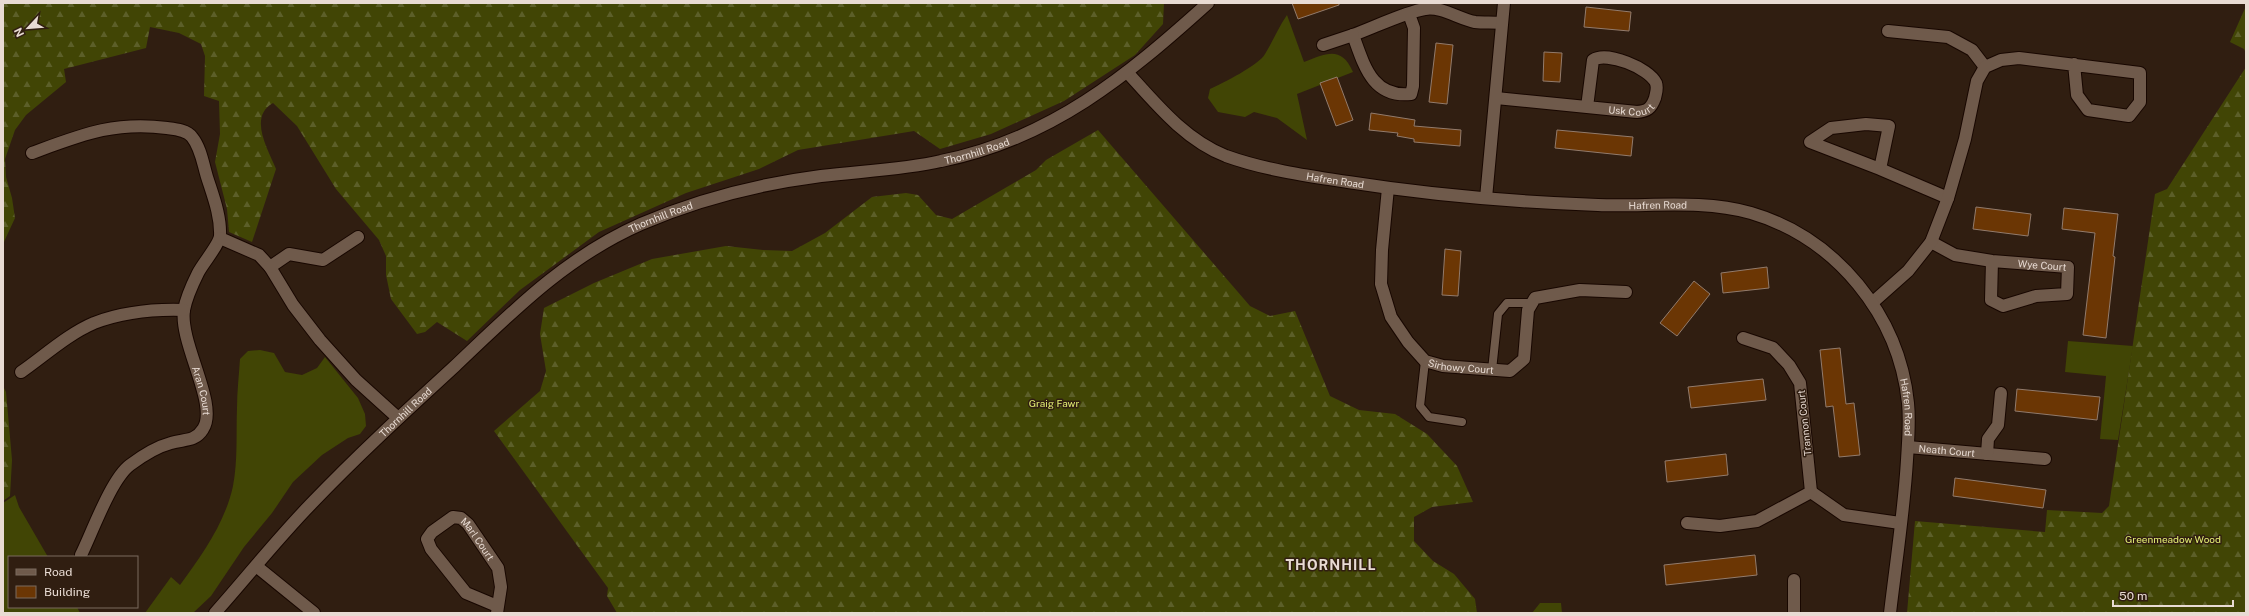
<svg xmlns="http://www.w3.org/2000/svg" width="2249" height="616" viewBox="0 0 2249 616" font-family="'Public Sans',sans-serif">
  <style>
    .grass { fill: #414505 }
    .forest { fill: url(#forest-firs) }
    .building { fill: #6b3604; stroke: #927b6c }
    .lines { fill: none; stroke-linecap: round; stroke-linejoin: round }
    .service-casing { stroke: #180700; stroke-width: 10 }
    .minor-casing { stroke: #180700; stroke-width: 14 }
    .tertiary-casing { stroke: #180700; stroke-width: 14 }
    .service { stroke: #6f5a4b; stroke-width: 8 }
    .minor { stroke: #6f5a4b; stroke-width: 12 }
    .tertiary { stroke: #6f5a4b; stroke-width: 12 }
    .labels { text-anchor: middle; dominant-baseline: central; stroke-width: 3; stroke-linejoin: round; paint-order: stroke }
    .street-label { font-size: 10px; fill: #e8dbd3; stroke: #301e11 }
    .park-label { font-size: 10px; fill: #e4ef74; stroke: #301e11 }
    .district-label { font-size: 14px; font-weight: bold; letter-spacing: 1px; fill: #e8dbd3; stroke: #301e11 }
  </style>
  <defs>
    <pattern id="forest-firs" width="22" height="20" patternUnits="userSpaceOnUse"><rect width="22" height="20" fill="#414505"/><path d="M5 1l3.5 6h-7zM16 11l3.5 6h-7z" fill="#5c5f29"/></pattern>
  </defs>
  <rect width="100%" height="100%" fill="#301e11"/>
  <!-- grass -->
  <path class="grass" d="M1287,15l17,47c22,-8 37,-17 49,10l-56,22 10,46 -30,-22 -23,-6 -9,5 -27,-5 -10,-14 2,-9c13,-6 49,-24 55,-35 8,-13 13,-26 22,-39z
    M2068,341l65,5 -15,94 -18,-1 6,-63 -41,-4z
    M260,350l14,3 11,19 17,3 15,-7 8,-11 33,41 7,16 1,12 -6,8 -12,4 -26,17 -29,27 -21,31 -28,34 -33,49 -18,17h-48l26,-36 9,8c22,-30 45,-62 53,-99 5,-26 3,-52 4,-78 0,-17 2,-33 3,-49l8,-8z
    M15,495l4,12 29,50h-39v50h68l3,6h-77v-110z
    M1540,603h21l1,10h-30z"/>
  <!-- forest -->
  <path class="forest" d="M3,3h1161l-1,21 -28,31 -71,46 -73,33 -51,15 -26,-18 -116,19 -39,19 -73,24 -87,39 -79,58 -53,51 -30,-19 -12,10 -8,2 -26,-35 -5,-24v-19l-7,-16 -43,-51 -39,-63 -24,-23c-25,14 -5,46 3,66l-24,73 -23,-10 -2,-23 -12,-47 5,-28 -1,-33 -15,-5 1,-40 -4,-12 -22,-11 -29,-6 -4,21 -82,21 2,13 -40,33 -11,15 -10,29 1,18 6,21 3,20 -12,26z
    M2246,6v47l-2,-4 -14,-7z
    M2246,67v546h-339l8,-92 130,11 2,-22 55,3 7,-7 46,-312 12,-5z
    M1098,130l152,176 20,10 25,-5 35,85 29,14 36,4 32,20 30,32 16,36 -41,5 -18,10v24l19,20 21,13 21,25 2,14h-860l-10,-17 1,-8 -114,-157 46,-40 6,-20 -6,-37 4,-26 50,-25 58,-24 74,-13 37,4 29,1 33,-18 47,-36 34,-4 12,2 18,20 16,4 84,-49 10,-10z
    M3,386l3,6 6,68 -2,36 -7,5z"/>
  <!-- building -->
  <path class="building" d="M1292,3h47v2l-41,14z
    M1586,7l45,5 -2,19 -45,-4z
    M1436,43l17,2 -6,59 -18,-2z
    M1544,52l18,1 -2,29 -17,-1z
    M1337,77l16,43 -17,6 -16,-43z
    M1371,113l44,7 -1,6 47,4 -1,16 -46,-4v-3l-17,-3 1,-3 -29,-3z
    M1557,130l76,7 -2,19 -76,-8z
    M1976,207l55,7 -3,22 -55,-7z
    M2064,208l54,6 -5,42 2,1 -9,81 -23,-3 12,-102 -33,-4z
    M1445,249l16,2 -3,45 -16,-1z
    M1767,267l2,21 -46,5 -2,-20z
    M1694,281l16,13 -33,42 -17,-13z
    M1840,348l6,56 8,-1 6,52 -21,2 -6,-51 -7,1 -6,-57z
    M1763,379l3,21 -75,8 -3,-21z
    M2017,389l83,8 -3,23 -82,-9z
    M1726,454l2,21 -61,7 -2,-21z
    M1955,478l91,12 -3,18 -90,-12z
    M1755,555l2,20 -91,10 -2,-20z"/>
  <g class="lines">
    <defs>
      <path id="service" d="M1425,361l-5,45 9,11 33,5
        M1492,370l6,-56 9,-11h25"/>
      <g id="minor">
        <path d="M1409,14l5,14 -1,58 -2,8c-39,4 -47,-29 -58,-59 20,-7 52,-23 72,-26 16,-3 34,10 50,13 9,1 18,0 27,1"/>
        <path d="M1888,31l60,6 24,13 13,17"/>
        <path d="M1323,45l30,-10"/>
        <path id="s1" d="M1496,98l141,14c10,-1 14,-3 18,-14 1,-5 3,-9 1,-15 -7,-15 -49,-32 -63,-23l-6,47"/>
        <path id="s2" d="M32,153c49,-18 82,-32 135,-25 8,1 20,2 25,9 9,11 11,27 15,40 6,19 14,39 13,59 -1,9 -17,27 -22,37 -5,10 -12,26 -14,37 -5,33 35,95 19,119 -8,13 -19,10 -32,14 -15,4 -29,13 -41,22 -19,14 -38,68 -49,90"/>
        <path d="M1880,169l9,-43 -23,-2 -35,4 -21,14 70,27 68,29"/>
        <path id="s3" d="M1388,188l-6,62 -1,34 10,33 17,25 17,19 18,5 67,5 14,-12 4,-49 7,-12 45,-8 46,2"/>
        <path d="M1486,198l18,-195"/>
        <path d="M220,238l39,17 11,12 23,38 27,35 36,40 42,38"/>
        <path id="s4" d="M1931,242l24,13 37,6 76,6 -1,27 -31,2 -33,10 -12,-6 1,-39"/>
        <path d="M270,267l19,-13 34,6 35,-23"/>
        <path d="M1872,303l36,-32 23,-29 17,-44 17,-59 12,-58 8,-14 16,-7 18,-2 121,15v29l-11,14 -41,-6 -11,-15 -3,-31"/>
        <path d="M21,372c23,-16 47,-38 73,-49 29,-11 60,-14 90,-13"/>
        <path id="s5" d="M1908,447l137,12"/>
        <path d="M1987,454l1,-15 10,-14 3,-32"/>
        <path d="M1811,492l33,23 56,8"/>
        <path d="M1687,523l33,3 37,-5 54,-29 -11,-109 -11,-18 -16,-17 -30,-10"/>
        <path id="s6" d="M497,606l-31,-13 -35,-44 -4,-10 5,-7 21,-15 8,1 7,6 30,44 3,19 -4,26"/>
        <path d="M1794,613v-33"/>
      </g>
      <g id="tertiary">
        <path id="s7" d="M1127,72c29,32 58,68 99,84 39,14 82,20 122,26 83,13 166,20 250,23 50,2 103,-6 153,8 85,25 148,102 157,190 2,19 0,39 -1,57 -3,51 -11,102 -17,153"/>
        <path d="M256,566l58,47"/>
        <path id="s8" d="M215,613c32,-36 62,-74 96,-109 46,-48 95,-93 144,-138 58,-55 111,-109 186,-142 58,-25 118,-40 180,-48 41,-5 81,-6 120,-15 110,-22 186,-85 267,-158"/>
      </g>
    </defs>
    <!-- service casing -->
    <use href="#service" class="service-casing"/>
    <!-- minor casing -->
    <use href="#minor" class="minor-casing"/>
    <!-- tertiary casing -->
    <use href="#tertiary" class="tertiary-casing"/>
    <!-- service -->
    <use href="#service" class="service"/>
    <!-- minor -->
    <use href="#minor" class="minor"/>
    <!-- tertiary -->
    <use href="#tertiary" class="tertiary"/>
  </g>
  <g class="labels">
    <!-- street labels -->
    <g class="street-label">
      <text stroke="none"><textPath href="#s1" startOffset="136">Usk Court</textPath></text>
      <text stroke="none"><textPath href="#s8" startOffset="925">Thornhill Road</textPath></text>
      <text stroke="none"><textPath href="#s7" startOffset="243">Hafren Road</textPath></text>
      <text stroke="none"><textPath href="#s7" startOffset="567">Hafren Road</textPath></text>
      <text stroke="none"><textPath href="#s8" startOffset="601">Thornhill Road</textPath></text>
      <text stroke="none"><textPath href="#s4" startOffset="115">Wye Court</textPath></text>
      <text stroke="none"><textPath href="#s3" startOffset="223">Sirhowy Court</textPath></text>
      <text stroke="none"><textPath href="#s2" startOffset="436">Aran Court</textPath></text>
      <text stroke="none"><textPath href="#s7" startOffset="926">Hafren Road</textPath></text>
      <text stroke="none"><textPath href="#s8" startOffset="277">Thornhill Road</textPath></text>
      <text transform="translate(1804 423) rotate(-96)">Trannon Court</text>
      <text stroke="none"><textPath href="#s5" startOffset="39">Neath Court</textPath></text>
      <text stroke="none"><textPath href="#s6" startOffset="170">Marl Court</textPath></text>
    </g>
    <!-- park labels -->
    <g class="park-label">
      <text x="1054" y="403">Graig Fawr</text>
      <text x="2173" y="539">Greenmeadow Wood</text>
    </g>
    <!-- district labels -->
    <g class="district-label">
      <text x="1331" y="565">THORNHILL</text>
    </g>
  </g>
  <!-- border -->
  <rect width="2249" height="616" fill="none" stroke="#e8dbd3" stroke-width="8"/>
  <!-- legend -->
  <rect x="8" y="556" width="130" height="52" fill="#301e11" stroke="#7a6a5f"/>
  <rect x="16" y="569" width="20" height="6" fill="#6f5a4b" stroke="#7a6a5f"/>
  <text x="44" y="576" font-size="12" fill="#e8dbd3">Road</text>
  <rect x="16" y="586" width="20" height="12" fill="#6b3604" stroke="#7a6a5f"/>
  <text x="44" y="596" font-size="12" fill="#e8dbd3">Building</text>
  <!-- north arrow -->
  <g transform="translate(28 28) rotate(244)" stroke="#301e11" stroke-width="3" paint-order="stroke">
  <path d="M0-3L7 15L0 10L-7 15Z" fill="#e8dbd3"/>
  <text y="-6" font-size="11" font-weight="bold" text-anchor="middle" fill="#e8dbd3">N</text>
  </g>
  <!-- scale -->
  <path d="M2113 600v6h120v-6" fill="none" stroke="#e8dbd3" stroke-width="2"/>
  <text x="2119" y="600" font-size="12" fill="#e8dbd3" stroke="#301e11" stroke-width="3" paint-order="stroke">50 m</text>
</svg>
